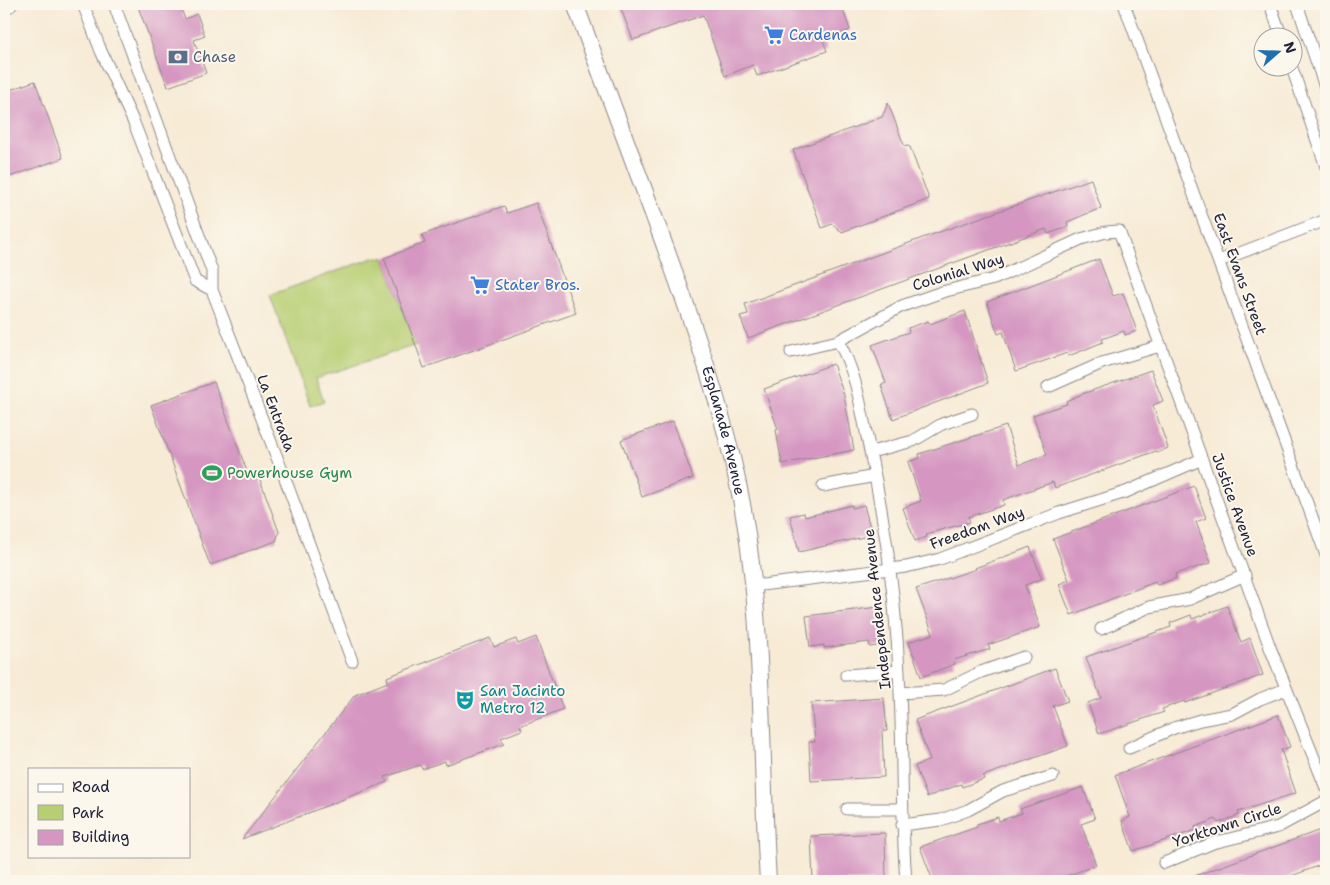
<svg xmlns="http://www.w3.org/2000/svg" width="1330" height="885" viewBox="0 0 1330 885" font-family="'Shantell Sans',sans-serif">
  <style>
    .green { fill: #b7ce72; stroke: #6c7856 }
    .building { fill: #d596c1 }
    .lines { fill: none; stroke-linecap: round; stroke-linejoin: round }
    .minor-casing { stroke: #8c8688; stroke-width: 13 }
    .secondary-casing { stroke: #8c8688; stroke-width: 18 }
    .minor { stroke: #fff; stroke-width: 11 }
    .secondary { stroke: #fff; stroke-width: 16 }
    .labels { text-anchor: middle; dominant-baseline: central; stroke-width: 4; stroke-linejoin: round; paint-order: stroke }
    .shop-label { font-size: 15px; fill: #366cbe; stroke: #fbf7ec; text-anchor: start }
    .service-label { font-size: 15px; fill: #4e5e75; stroke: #fbf7ec; text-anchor: start }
    .street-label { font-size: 15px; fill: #22223b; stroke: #fbf7ec }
    .leisure-label { font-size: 15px; fill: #27864d; stroke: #fbf7ec; text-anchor: start }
    .culture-label { font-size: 15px; fill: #0d838f; stroke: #fbf7ec; text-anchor: start }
  </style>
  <rect width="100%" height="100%" fill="#fbf7ec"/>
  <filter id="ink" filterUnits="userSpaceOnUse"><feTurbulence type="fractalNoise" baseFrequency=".02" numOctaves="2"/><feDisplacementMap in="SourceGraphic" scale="10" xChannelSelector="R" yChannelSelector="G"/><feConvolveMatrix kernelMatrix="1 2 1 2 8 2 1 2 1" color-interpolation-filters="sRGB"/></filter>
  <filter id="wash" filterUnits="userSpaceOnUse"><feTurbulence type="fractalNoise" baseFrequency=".0096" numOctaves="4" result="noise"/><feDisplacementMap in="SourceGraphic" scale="20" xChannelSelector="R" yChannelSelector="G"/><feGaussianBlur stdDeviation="1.12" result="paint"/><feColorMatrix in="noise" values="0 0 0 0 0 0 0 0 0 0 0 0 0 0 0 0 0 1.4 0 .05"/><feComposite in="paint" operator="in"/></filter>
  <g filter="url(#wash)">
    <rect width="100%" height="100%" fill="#f7ebd6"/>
    <!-- green -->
    <path class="green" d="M376,257l8,1 32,87 -100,33 8,23 -14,5 -40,-111z"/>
    <g id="blocks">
      <!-- building -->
      <path class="building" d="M137,4h42l6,15 12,-5 8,22 -11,4 12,33 -38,14z
        M619,4h222l9,26 -27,10 4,11 -70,25 -4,-11 -28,11 -22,-61 -70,25z
        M35,81l28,77 -59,21v-87z
        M888,103l16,42 6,2 19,52 -87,33 -10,-8 -10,4 -29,-78 89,-33z
        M1091,179l10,29 -34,14 1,5 -20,7 -2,-5 -298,109 -8,-22 8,-2 -3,-10 180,-67z
        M536,203l40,110 -152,55 -40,-110 41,-15 -3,-8 82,-29 3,7z
        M1099,259l14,37 10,-3 14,38 -12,4 -1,-4 -22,8 1,3 -24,10 -11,4 -1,-3 -51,18 -13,-39 -5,2 -11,-32z
        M965,311l23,72 -95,36 -12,-34 5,-2 -14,-38 37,-13 -1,-4 20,-7 2,3z
        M833,364l11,31 10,55 -72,14 -6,-34 2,-1 -14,-40z
        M1151,370l12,31 -10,4 15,43 -11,5 -1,-2 -101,37 -2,-6 -50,18 1,5 -36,12 2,5 -44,12 1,3 -12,4 -12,-33 18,-7 -13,-39 12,-4 -1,-4 87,-28 13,39 25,-9 3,-1 -14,-40 34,-11 -1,-3 16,-7z
        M214,382l34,92 9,-3 22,61 -3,9 -66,24 -59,-160z
        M673,421l20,57 -51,19 -21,-57z
        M1194,486l12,32 -10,4 15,41 -36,11 1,4 -19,7 -2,-3 -84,33 -12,-31 10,-4 -16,-41z
        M852,505v3l12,-3 8,30 -73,17 -9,-36 14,-3 1,4z
        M1030,547l12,32 -17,6 15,42 -52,18 2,4 -36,11 1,4 -34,13 -12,-35 24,-8 -17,-45 60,-20 -1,-1z
        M1227,606l14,36 9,-4 13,37 -78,28 -1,-2 -22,8 2,3 -65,22 -11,-31 13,-5 -15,-41 85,-30 -1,-4 21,-8 1,4z
        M878,607l5,38 -13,2 -1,-5 -45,6v-3l-14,2 -4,-31z
        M536,637l27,72 -43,17 2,4 -21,8 3,6 -58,21 -1,-4 -23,8 -2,-4 -35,12 2,5 -145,57 113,-144 33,-13 -1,-5 103,-39 4,9 22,-8 2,5z
        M1055,668l13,33 -15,5 15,40 -85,30 1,3 -22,8 -1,-3 -34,13 -12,-31 15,-6 -15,-40z
        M884,698l3,33h-5l2,46 -73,4 -2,-39h6l-4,-39z
        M1278,715l12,32 -9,3 15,43 -58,19 1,3 -21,8 -2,-4 -21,8 1,3 -63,21 -11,-30 8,-4 -15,-42z
        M1083,787l12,32 -14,5 15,41 -43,16h-120l-13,-34 57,-20v-3l21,-7 1,4 23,-8 -2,-4z
        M1326,828v35l-48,18h-97z
        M885,833l1,48h-73l-2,-45z"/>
    </g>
  </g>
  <g filter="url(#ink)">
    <use href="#blocks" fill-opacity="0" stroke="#8c8688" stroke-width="1"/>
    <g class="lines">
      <defs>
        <path id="minor" d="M83,4l18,47 33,72 61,158 17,9
          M114,4l98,267v19l71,183 69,188
          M1124,4l202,551
          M1270,4l12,34
          M1297,4l29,86
          M1292,68l34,99
          M1219,261l107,-41
          M838,341c18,30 23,67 30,101 18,82 29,166 32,250 3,63 1,126 6,189
          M791,352l47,-11 64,-35 40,-14 52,-13 87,-40 25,-7 13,-1 152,419 55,138
          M1048,387l54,-24 58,-17
          M871,452l42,-11 29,-17 30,-10
          M823,486l52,-10
          M754,586l152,-19 34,-8 119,-46 67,-21 76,-33
          M1101,629l48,-22 41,-8 55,-24
          M846,675l53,-4
          M900,693l44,-3 37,-18 43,-15
          M1129,748l45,-20 26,-8 32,-6 28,-15 26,-10
          M847,809h55
          M902,825l39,-5 27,-10 35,-19 50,-15
          M1164,863l49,-20 65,-16 48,-26"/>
        <g id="secondary">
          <path id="s1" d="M575,4c28,75 56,151 84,226 33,90 65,180 83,274 23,125 18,251 26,377"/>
          <path d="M4,6l5,-2"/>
        </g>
      </defs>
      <!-- minor casing -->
      <use href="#minor" class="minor-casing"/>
      <!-- secondary casing -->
      <use href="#secondary" class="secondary-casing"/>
      <!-- minor -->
      <use href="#minor" class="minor"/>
      <!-- secondary -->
      <use href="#secondary" class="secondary"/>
    </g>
  </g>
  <!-- icons -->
  <defs>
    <symbol id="supermarket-bare" viewBox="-9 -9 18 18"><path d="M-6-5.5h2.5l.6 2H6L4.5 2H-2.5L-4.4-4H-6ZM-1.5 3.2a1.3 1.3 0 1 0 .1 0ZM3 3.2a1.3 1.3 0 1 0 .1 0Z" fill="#3f7fe0" stroke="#fbf7ec" stroke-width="2.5" paint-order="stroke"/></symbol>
    <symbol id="bank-bare" viewBox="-9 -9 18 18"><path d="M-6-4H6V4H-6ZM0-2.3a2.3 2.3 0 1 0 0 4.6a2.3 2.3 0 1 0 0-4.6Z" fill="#5c6f8a" stroke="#fbf7ec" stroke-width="2.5" paint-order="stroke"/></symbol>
    <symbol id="stadium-bare" viewBox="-9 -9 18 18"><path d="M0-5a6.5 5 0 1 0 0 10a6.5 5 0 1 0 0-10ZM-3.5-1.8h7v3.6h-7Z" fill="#2e9e5b" stroke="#fbf7ec" stroke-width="2.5" paint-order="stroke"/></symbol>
    <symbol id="theatre-bare" viewBox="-9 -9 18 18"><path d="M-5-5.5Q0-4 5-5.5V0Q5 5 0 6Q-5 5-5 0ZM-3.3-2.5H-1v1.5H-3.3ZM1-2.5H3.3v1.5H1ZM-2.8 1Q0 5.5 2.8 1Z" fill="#0f9aa8" stroke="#fbf7ec" stroke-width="2.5" paint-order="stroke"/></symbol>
  </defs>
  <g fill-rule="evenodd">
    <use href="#supermarket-bare" x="760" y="21" width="28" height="28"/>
    <use href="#bank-bare" x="164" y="43" width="28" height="28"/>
    <use href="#supermarket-bare" x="466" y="271" width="28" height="28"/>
    <use href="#stadium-bare" x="198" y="459" width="28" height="28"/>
    <use href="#theatre-bare" x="451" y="686" width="28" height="28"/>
  </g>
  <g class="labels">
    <!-- shop labels -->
    <g class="shop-label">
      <text x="789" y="35">Cardenas</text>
      <text x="495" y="285">Stater Bros.</text>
    </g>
    <!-- service labels -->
    <g class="service-label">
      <text x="193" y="57">Chase</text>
    </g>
    <!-- street labels -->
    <g class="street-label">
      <text transform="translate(958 272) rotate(-17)">Colonial Way</text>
      <text transform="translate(1240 274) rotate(70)">East Evans Street</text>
      <text transform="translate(276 413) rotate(69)">La Entrada</text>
      <text stroke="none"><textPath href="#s1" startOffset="452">Esplanade Avenue</textPath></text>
      <text transform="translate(1235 505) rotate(70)">Justice Avenue</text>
      <text transform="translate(977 528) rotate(-20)">Freedom Way</text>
      <text transform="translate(877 609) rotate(-96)">Independence Avenue</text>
      <text transform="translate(1227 825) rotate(-18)">Yorktown Circle</text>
    </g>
    <!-- leisure labels -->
    <g class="leisure-label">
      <text x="227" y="473">Powerhouse Gym</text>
    </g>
    <!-- culture labels -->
    <g class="culture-label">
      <text x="480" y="691">San Jacinto<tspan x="480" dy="17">Metro 12</tspan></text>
    </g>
  </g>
  <!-- margin -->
  <rect width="1330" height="885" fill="none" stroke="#fbf7ec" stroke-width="20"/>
  <!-- legend -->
  <rect x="28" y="768" width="162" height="90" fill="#fbf7ec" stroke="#a4a2a5"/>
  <rect x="38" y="784" width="25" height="8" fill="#ffffff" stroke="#a4a2a5"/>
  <text x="72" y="792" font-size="15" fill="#22223b">Road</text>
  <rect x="38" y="805" width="25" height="15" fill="#b7ce72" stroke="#a4a2a5"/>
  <text x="72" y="818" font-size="15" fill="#22223b">Park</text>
  <rect x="38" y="830" width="25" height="15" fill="#d596c1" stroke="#a4a2a5"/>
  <text x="72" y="842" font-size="15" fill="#22223b">Building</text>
  <!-- north arrow -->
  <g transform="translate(1278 52) rotate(70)"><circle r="24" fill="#fbf7ec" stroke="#a4a2a5"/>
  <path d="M0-4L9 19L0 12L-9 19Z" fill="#1f6fb2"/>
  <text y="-8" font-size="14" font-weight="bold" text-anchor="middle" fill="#22223b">N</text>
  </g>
</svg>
